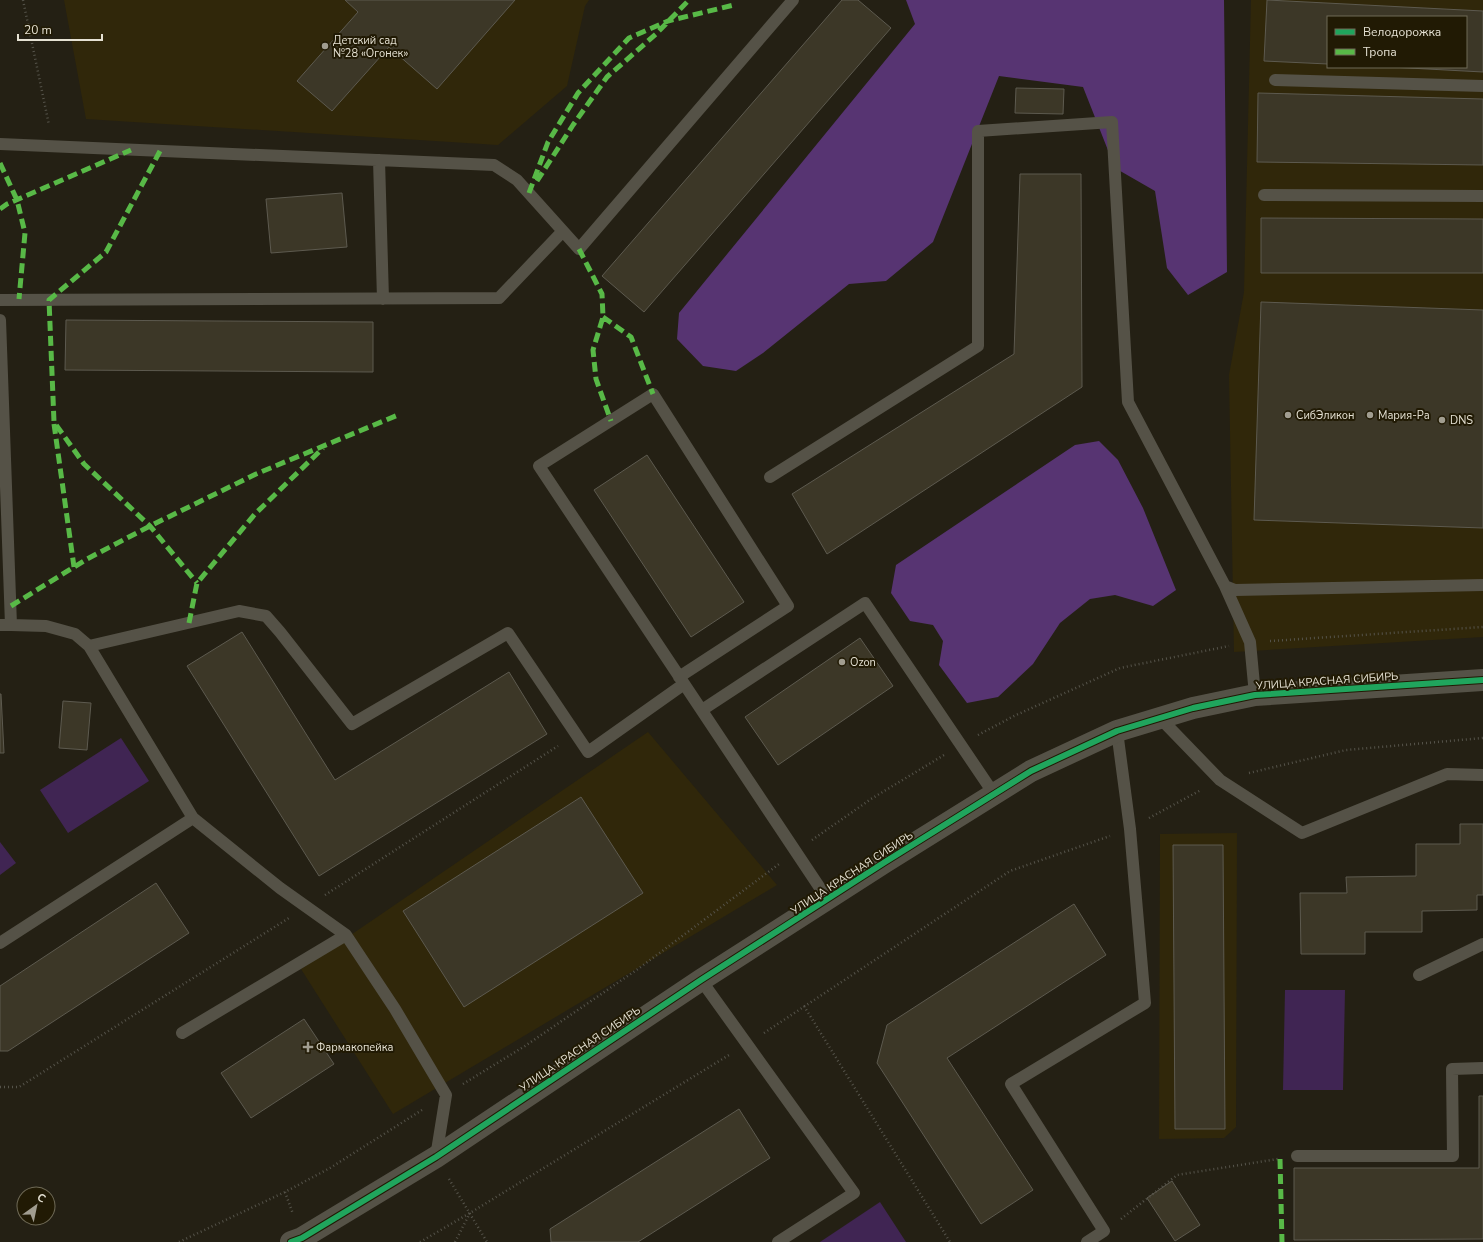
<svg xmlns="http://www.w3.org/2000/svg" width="1483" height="1242" viewBox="0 0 1483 1242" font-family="'Nunito Sans',sans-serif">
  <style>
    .built { fill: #30270a; fill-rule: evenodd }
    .green { fill: #402553 }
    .forest { fill: #573472 }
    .building { fill: #3c3727; stroke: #5d5a4f }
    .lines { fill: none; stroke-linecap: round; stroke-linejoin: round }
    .path { stroke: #55534a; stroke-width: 2.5; stroke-dasharray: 1 3; stroke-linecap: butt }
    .service { stroke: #555247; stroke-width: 12 }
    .tertiary { stroke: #555247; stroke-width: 22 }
    .quiet { stroke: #58b947; stroke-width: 5; stroke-dasharray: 10 5; stroke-linecap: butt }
    .cycleway-casing { stroke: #211a04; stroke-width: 8 }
    .cycleway { stroke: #20a55d; stroke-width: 6 }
    .poi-dot { fill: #a19d90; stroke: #211a04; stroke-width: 1.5 }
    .labels { text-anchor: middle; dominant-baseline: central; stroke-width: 4; stroke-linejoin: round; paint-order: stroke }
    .poi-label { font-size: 11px; fill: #e5e1d3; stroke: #211a04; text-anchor: start }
    .street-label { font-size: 11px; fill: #e5e1d3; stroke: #211a04 }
  </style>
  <rect width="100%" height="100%" fill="#242014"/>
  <!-- built -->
  <path class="built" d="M64,0h525l-4,6 -18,80 -69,59 -412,-26z
    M1251,0h232v637l-249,15 -5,-277 15,-83zM1328,17h138v50h-138z
    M648,732l129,153 -384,229 -92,-145z
    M1237,833l-1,294 -12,11 -65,1 1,-305z"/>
  <!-- green -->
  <path class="green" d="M121,738l28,43 -81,52 -28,-43z
    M0,842l16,21 -16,12z
    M1285,990h60l-2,100h-60z
    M880,1202l26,40h-86z"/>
  <!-- forest -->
  <path class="forest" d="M906,0h318l3,272 -39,23 -21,-27 -12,-77 -40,-23 -32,-81 -84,-11 -66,166 -47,39 -37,3 -86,69 -27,18 -33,-5 -26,-27 2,-26 236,-289z
    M1099,441l19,19 25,48 33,82 -23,16 -38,-11 -25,4 -30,24 -27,41 -35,33 -31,6 -28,-38 4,-24 -10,-16 -23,-4 -19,-28 5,-28 179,-120z"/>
  <!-- building -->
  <path class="building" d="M345,0h170l-78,89 -48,-42 -57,64 -35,-30 61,-69z
    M842,0h16l33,28 -247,284 -42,-36z
    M1267,0l216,11v61l-93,-5h76v-50h-138v47l-64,-3z
    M1016,88l48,1 -1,25 -48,-1z
    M1258,93l225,6v66l-226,-3z
    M1020,174h61l1,213 -255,167 -35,-60 222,-140z
    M342,193l5,54 -76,6 -5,-54z
    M1261,218l222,1v54h-222z
    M1261,302l222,8v218l-229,-8z
    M66,320l307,2v50l-308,-2z
    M647,455l97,147 -53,35 -97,-147z
    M242,632l93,148 174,-108 38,62 -228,142 -132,-210z
    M860,638l33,48 -115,79 -33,-48z
    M0,694h1l3,59h-4z
    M63,701l28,2 -4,47 -28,-2z
    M581,797l62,96 -179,114 -61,-96z
    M1460,824h23v71h-6v15l-55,1v21h-57v22h-64l-1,-61h47l-1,-16 70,-1v-32h44z
    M1173,845h50l2,284h-50z
    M156,883l33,50 -181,118h-8v-65z
    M1074,904l32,51 -159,103 86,132 -52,34 -104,-161 10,-38z
    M304,1019l30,45 -83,54 -30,-45z
    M1479,1096h4v143l-189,1v-72h185z
    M739,1109l31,49 -132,84h-87l-1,-13z
    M1172,1181l28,44 -25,16 -28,-43z"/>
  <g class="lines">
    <!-- path -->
    <path class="path" d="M23,0l26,125
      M1270,641l213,-14
      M978,735l36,-19 106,-48 109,-22
      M1249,773l97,-23 137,-12
      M1149,818l52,-28
      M812,840l59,-41 73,-44
      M325,895l233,-149
      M804,1006l146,236
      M764,1033l246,-162 100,-35
      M463,1084l62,-38 113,-77 141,-105
      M0,1087h19l270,-169
      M449,1179l38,63
      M285,1192l8,22
      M1121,1219l56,-44 101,-16
      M179,1242l106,-50 45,-24 92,-58
      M420,1242l50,-29 259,-158
      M455,1242l15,-29"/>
    <!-- service -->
    <path class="service" d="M1275,80l208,6
      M0,144l494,21 23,15 62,69 214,-249
      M379,160l4,139
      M1264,195l219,1
      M0,300l499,-2 64,-67
      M0,320l11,305h-11
      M770,477l208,-131v-215l134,-9 16,280 97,184 25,56 5,53
      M1225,586l10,4 248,-5
      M11,625l35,1 29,8 14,12 104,172 87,70 66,47 49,74 51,86 -10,62
      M89,646l150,-35 27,5 14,16 72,92 156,-91 80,119 96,-68
      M679,677l109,-71 -135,-212 -114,72 289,434
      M702,710l163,-107 129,191
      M1160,718l60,62 82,53 145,-59 36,1
      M0,943l193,-125
      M1419,975l64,-31
      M701,980l153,213 -76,49
      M182,1033l164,-98
      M1297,1156h156l-1,-87 31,-1
      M1087,1242l17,-11 -93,-147 134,-81 -15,-174 -13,-98"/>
    <!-- tertiary -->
    <path class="tertiary" d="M291,1242l11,-4 134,-81 265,-177 184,-118 146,-91 86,-40 76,-23 62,-13 228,-15"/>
    <!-- quiet -->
    <path class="quiet" d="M160,151l-54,101 -57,48 5,122 30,42 66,62 47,57
      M0,163l17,37 8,33 -6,66
      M537,181l36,-56 34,-48 49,-43 33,-34
      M529,193l19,-51 30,-49 51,-55 39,-17 66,-16
      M0,209l7,-5 124,-54
      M579,249l23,45 1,23 -10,33 3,29 15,42
      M603,317l28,20 22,57
      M54,424l20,143
      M11,606l76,-47 63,-33 106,-52 142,-59
      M189,623l8,-40 58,-69 68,-66
      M1280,1159l2,83"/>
    <defs>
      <path id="cycleway" d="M291,1242l11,-4 134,-81 265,-177 184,-118 146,-91 86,-40 76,-23 62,-13 228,-15"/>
    </defs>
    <!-- cycleway casing -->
    <use href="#cycleway" class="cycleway-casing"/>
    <!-- cycleway -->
    <use href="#cycleway" class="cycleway"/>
  </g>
  <!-- markers -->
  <g class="poi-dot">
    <circle cx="325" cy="46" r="4"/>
    <circle cx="1288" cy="415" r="4"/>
    <circle cx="1370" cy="415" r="4"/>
    <circle cx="1442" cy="420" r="4"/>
    <circle cx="842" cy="662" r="4"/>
    <path d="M306 1041h4v4h4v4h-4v4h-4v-4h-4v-4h4z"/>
  </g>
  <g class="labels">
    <!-- poi labels -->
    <g class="poi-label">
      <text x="333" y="40">Детский сад<tspan x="333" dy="13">№28 «Огонек»</tspan></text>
      <text x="1296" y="415">СибЭликон</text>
      <text x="1378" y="415">Мария-Ра</text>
      <text x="1450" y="420">DNS</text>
      <text x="850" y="662">Ozon</text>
      <text x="316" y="1047">Фармакопейка</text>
    </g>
    <!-- street labels -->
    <g class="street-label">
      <text transform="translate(1327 681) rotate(-4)">УЛИЦА КРАСНАЯ СИБИРЬ</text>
      <text transform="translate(852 873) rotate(-33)">УЛИЦА КРАСНАЯ СИБИРЬ</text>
      <text transform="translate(580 1049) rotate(-34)">УЛИЦА КРАСНАЯ СИБИРЬ</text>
    </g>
  </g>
  <!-- legend -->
  <rect x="1327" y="16" width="140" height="52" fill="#211a04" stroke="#6f6a57"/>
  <rect x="1335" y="29" width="20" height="6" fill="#20a55d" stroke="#6f6a57"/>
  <text x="1363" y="36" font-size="12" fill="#e5e1d3">Велодорожка</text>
  <rect x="1335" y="49" width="20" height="6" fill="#58b947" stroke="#6f6a57"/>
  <text x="1363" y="56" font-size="12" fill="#e5e1d3">Тропа</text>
  <!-- north arrow -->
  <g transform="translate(36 1206) rotate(33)"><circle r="19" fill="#211a04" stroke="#6f6a57"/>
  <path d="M0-3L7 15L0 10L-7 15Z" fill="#a19d90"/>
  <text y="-6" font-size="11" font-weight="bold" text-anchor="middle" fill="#e5e1d3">С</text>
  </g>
  <!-- scale -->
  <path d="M18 34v6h84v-6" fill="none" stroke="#e5e1d3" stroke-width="2"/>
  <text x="24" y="34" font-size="12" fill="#e5e1d3" stroke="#211a04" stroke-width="3" paint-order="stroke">20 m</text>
</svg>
